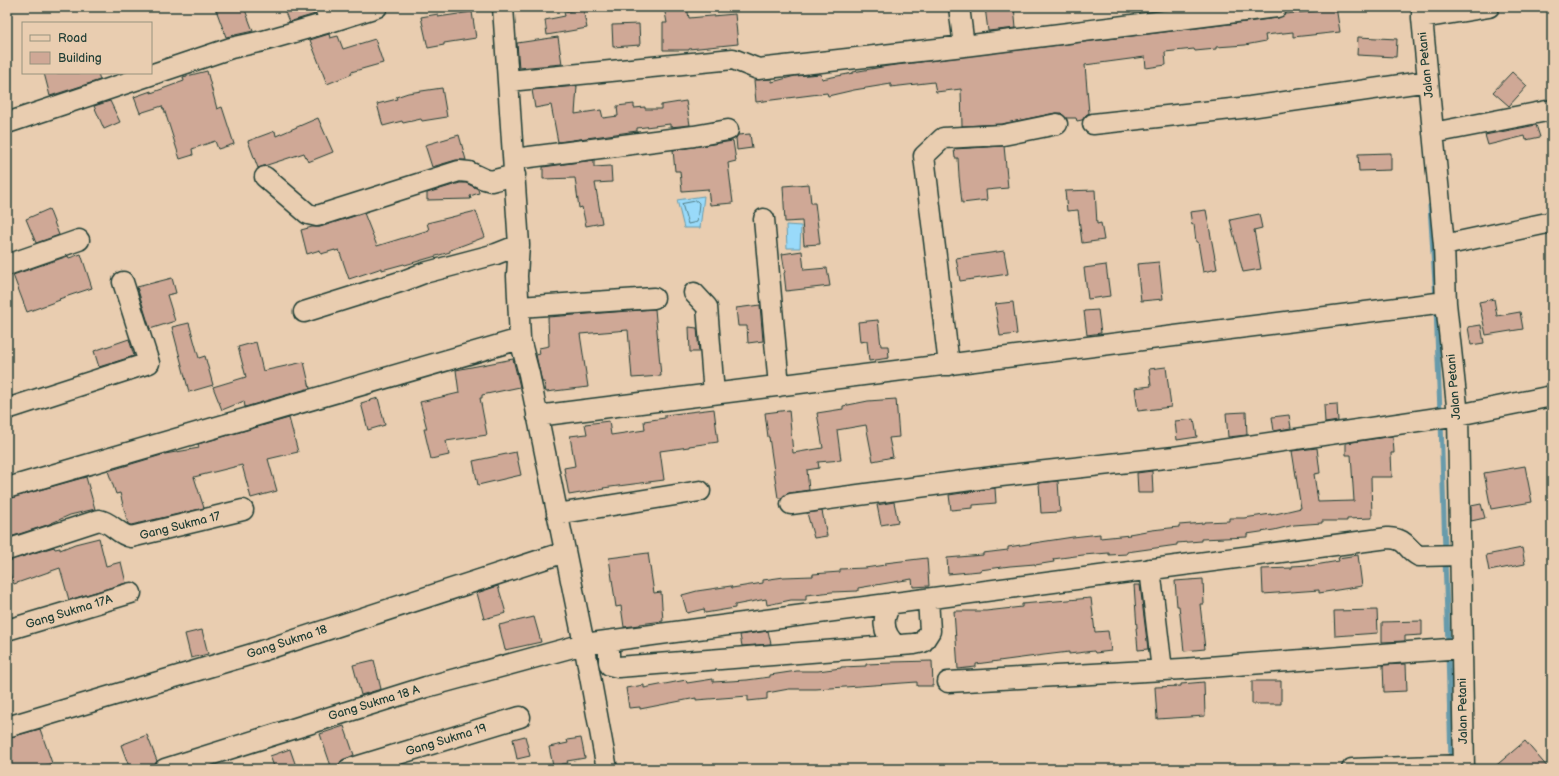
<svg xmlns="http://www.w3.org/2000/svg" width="1559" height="776" viewBox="0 0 1559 776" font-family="'Balsamiq Sans',sans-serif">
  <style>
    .water { fill: #99dafa; stroke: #689bab }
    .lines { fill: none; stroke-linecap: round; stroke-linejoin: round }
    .shore { stroke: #507c83; stroke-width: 1 }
    .stream { stroke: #689bab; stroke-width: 5 }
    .building { fill: #cfa896; stroke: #1f3d34 }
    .minor-casing { stroke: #1f3d34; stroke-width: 23 }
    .minor { stroke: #e9cdb0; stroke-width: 20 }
    .labels { text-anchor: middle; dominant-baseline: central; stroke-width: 3; stroke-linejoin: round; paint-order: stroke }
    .street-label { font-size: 12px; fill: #1f3d34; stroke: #e9cdb0 }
  </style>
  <rect width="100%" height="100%" fill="#e9cdb0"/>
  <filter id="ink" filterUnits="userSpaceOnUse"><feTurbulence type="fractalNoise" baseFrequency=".025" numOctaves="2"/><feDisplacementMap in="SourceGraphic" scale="8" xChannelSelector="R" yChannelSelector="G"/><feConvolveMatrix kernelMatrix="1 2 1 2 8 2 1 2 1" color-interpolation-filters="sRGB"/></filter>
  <g filter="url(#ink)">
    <!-- water -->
    <path class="water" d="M704,196l-4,32h-16l-7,-28z
      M786,225l15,1 -1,22h-13z"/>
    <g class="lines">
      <!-- shore -->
      <path class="shore" d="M697,201l2,2 -2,19 -9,2 -6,-20z"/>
      <!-- stream -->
      <path class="stream" d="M1430,206l6,93
        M1436,307l4,106
        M1441,421l4,130
        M1445,559l3,86
        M1448,653l3,108"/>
    </g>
    <!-- building -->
    <path class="building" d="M215,7h29l9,24 -27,6z
      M283,7h31l1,7 -26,8z
      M664,7h23l2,11 46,-4 3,30 -49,5v1h-26v-27h4z
      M985,7h29l2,21 -28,3z
      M1336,7l4,25 -47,5v-5l-28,3 1,6 -21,4 -29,2v2l-21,2 -1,-2 -29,3 1,13 -20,3 -1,-11 -60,8 4,48 -3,2 -4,5 -5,1 -1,-3h-10l-5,-5h-6l-53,11 -40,2 -1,-37 -25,3 -2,-10 -43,5v-3l-37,6 -26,6 -1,-3 -71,9 -2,-22 18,-1v3l23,-6 26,-2 1,5 31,-6v-1l35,-6 390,-48 8,-4 29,-3v-1z
      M583,9l4,19 -40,7 -2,-15 20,-4 -1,-4z
      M472,12l4,26 -32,5v2l-16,3 -7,-31 17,-3v3z
      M639,24l1,21 -27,2 -1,-22z
      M329,34l1,4 8,-2 5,13 32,-10 8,24 -32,9 1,2 -25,10 -17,-44z
      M558,37l4,27 -43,4 -2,-25z
      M1358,37l39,2 -1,18 -39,-2z
      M207,71l10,38 5,-2 12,37 -16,5 -3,-8 -23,8 1,6 -13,4 -16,-50h-1l-1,-3 -22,7 -6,-16 17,-6v2l33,-12 -1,-4z
      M1512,72l15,14 -18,20 -16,-14z
      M44,73h54l2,7 -50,16z
      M577,86l-2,28 26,-4 2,8 15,-2 -1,-10 17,-2v4l11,-1v2h16v-4l25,-4 4,24 -20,2v-3l-33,4v3l-79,11 -7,-37 -16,3 -3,-18z
      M442,88l5,29 -25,4 -1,-2 -18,4 -1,-2 -19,5 -6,-22 20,-5 -1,-2 12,-4z
      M110,101l10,21 -16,7 -10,-23z
      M318,118l15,34 -25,10 -4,-9 -46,15 -10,-27 27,-10 1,5z
      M1536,125l4,12 -14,3 -1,-4 -37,9 -3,-10z
      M750,134l2,14 -15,2 -1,-12 2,-3z
      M459,135l7,25h-10l-24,7 -7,-22z
      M733,141l3,20 -8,2 5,40 -23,2 -2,-16 -26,2 -2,-20h-5l-2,-21z
      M1004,146l4,42 -22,2 1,10 -25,3 -3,-27 -1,-18h-3l-1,-9z
      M1391,153v17l-32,1 -1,-17z
      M594,160v7l17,-1 1,16 -17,1 7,40 -16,3 -4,-19 -3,1 -4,-30 -32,1v-12z
      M460,183h6l12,6 1,4 -9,3 1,3 -44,1v-7z
      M809,184l2,19h4l5,41 -16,1 -2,-24 -17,1 -2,-36z
      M1095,190l2,34 4,-1 3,17 -22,3 -4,-33 -11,1 -2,-20z
      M49,209l10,26 -23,8 -10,-24z
      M1206,210l11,59 -14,3 -5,-30h-2l-2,-18 -2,1 -2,-13z
      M476,211l9,26 -35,13v2l-45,13 -1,-1 -22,6v-2l-33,11 -10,-29 -4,1v-1l-14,4 -1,-4 -13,4 -6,-24 11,-3h8l44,-14 13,33 52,-16 -2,-7z
      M1259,214l3,14 -8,2 7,39 -18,3 -13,-52z
      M802,251l2,19 23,-2 3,18 -44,5 -2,-18 1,-1 -3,-18z
      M1004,251l4,23 -48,7 -4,-23z
      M81,254l11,34 -33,11 1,1 -33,12 -14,-37 55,-19 1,2z
      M1159,262l4,37 -22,2 -4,-37z
      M1106,265l4,31 -22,3 -4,-31z
      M172,278l4,15 -9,2 8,26 -25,8 -13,-42z
      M1494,299l3,17 23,-4 3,17 -37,6 -7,-33z
      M1013,302l4,32 -17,2 -5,-32z
      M760,305l3,36 -15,2 -1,-17h-9l-2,-18z
      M655,309l6,67 -29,2 -4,-48 -48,4 8,53 -42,5 -2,-10h-2l-6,-27 4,-1 -1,-6 10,-2 -1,-29z
      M1098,310l3,23 -14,2 -3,-24z
      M878,320l3,26h7l1,12 -20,3 -2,-20 -7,1 -2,-20z
      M189,323l10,35 6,-2 8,29 -24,7 -17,-65z
      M1481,325l3,18 -13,2 -3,-18z
      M689,327l8,1 2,24h-9z
      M129,339l5,17 -35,11 -5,-16z
      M256,342l7,29 41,-9 6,26 -65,19 -1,-6 -22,9 -9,-23 33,-10 -8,-30z
      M513,359l7,28 -38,8v3h-2l7,37 -41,6 3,14 -18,4 -7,-30h3l-7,-27 39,-9 -3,-23z
      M1166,367l5,40 -33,4 -3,-23 16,-2 -2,-17z
      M378,398l7,27 -17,5 -7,-27z
      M896,399l3,38 -10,1 4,19 -20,4 -7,-36 -29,5 4,30 -23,2 1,6 -12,2 2,20 -20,3 -7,5h-4l-9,-61h-1l-3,-24 24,-3 4,43 30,-5 -6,-35 26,-4v-3l25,-5z
      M1337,404l1,17 -13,2 -1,-18z
      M714,409l4,33 -29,4v1l-29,4 4,29 -61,8 1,1 -35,6 -5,-27 11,-2 -5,-30 17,-2 -2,-10 24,-3 2,14 34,-5 -1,-9 21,-3v-3z
      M1246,412l1,23 -19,2 -2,-24z
      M1289,415l2,13 -17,3 -2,-14z
      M289,418l9,34 -30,7 9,32 -26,7 -9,-33 -48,12 10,31 -73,17 -3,-1 -8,-31 -4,1 -8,-23 57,-17 34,-6 -1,-4z
      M1194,419l3,18 -20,3 -2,-19z
      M1393,436l1,17h-3l1,24h-21l1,41 -25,1v2h-25v2l-28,2 -20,5 -27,4v3l-46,2v2l-24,2v2l-50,7v2l-18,1v-2l-26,2 -30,4 1,3 -19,3v-1l-25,2 -30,4v1l-32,3 -1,-16 36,-3v-2l25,-3v-3l65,-10 27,-3v4l30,-3 -1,-1 23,-4 27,-3v-2l25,-2v-1l25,-1v-3h15l27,-4v1l30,-7 -9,-57 25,-3 3,25 -6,1 4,28 36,-1 -3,-46h-5v-12z
      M516,452l5,23 -43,10 -5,-24z
      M1525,466l7,36 -41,7 -7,-36z
      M1152,471l1,22h-15l-1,-20z
      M86,477l9,32 -25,6 -23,10 -40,13v-39z
      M1058,481l2,31 -19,1 -2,-30z
      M995,488l1,15 -23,2v3l-22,2 -2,-15z
      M894,502l4,20 -17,3 -4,-20z
      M1481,504l4,14 -14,3v-15z
      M822,511l5,25 -13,2 -7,-25z
      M99,538l7,28 15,-4 5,21 -57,17 -9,-32 -46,16 -7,-17v-6l47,-14 1,2 5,-1v2l15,-6z
      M1522,548l3,16 -36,7 -3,-16z
      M648,553l6,40 7,-1 2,29 -23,3v1l-16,2 -3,-21 -5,1 -7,-49z
      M1358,555l4,31 -43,7v-3l-56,4 -1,-25 30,-1v-2l17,-1v1l30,-5 -1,-3z
      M927,558l2,28 -16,1 -1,-8 -54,9v3l-26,1 -26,3v5h-15l-24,5 -1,-6 -31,6v3l-30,5 -1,-4 -17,4 -5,-18 15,-4 34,-5 1,2 31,-5v-3l21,-3 29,-1v-2l27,-2v-3l25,-1 20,-3v-2z
      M1203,579l1,25h-4l5,45 -21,2 -5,-45h-2l-2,-25z
      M1134,585h6l8,64 -10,1 -2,-22h1z
      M498,586l8,27 -22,6 -7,-26z
      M1091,598l4,34 13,-1 3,20 -16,2 -1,-2 -25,3v-2l-25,3 -68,9v3l-18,2 -4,-58h32l36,-4v-3z
      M1377,610l1,23 -43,3 -1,-25z
      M534,617l7,25 -36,8 -6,-25z
      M1422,621v14l-17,1v5l-23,1v-20z
      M202,630l6,24 -17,4 -6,-24z
      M768,631l3,13 -29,2 -2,-11z
      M374,660l7,29 -20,6 -8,-30z
      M932,661l1,25h-16v-4l-101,7h-27l-22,4v6l-19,2v-5l-52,4v-2l-56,11v-2l-11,1 -3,-20 18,-3v3l42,-8 1,3 26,-4v3l34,-2 23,-3v-2l27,-4h21l23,-3v-1l25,-1v-2l26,-1 -1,-1z
      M1406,664l1,27 -23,1 -1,-27z
      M1252,681h29v23h-29z
      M1204,682l1,34 -48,3 -2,-32 26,-1v-2z
      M344,726l10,29 -13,6 -3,8h-6l-12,-35z
      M40,729l12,34 -17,6h-23l-5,-15v-16z
      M147,735l10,26 -3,5 -8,3h-16l-9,-24z
      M525,736l5,20 -13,3 -4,-20z
      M581,738l4,20 -18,3 1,2 -15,3 -4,-19 19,-4 -1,-3z
      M1525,741l24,28h-57z
      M290,749l7,20h-22l-5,-13z"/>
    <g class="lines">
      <defs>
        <path id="minor" d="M325,7l5,15 47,-15
          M503,7l16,238 -2,31 3,63 9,35 55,270 23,125
          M959,7l5,39
          M1422,7v11l22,227 2,58 12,112 6,354
          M1422,18l67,-11
          M509,81l224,-22 25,10 206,-23 313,-39
          M7,123l224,-75 32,-7 67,-19
          M1093,124l157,-17 178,-26
          M1433,133l119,-23
          M514,159l180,-23 34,-6
          M265,177l43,37 9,2 142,-45 10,1 15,7 7,2 24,-6
          M764,219l15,167
          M1444,245l108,-23
          M7,265l72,-25
          M694,293l13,14 7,87
          M519,307l135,-9
          M304,312l99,-31 21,-8 72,-19 23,-9
          M949,365l-25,-209 19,-18 60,-3 54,-11
          M7,409l142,-46 -26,-81
          M537,416l900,-113h9
          M7,488l513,-149
          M791,504l210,-28 173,-19 284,-42 94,-19
          M557,514l143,-23
          M7,550l92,-30c13,2 19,15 32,17l112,-27
          M1150,569l12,101
          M892,603c-11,15 -10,30 4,42
          M7,630l124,-37
          M609,641v21l1,3 8,2 296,-23 9,-2 7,-11 -2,-32
          M948,682l234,-13 280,-21
          M7,727l245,-73 313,-102
          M165,769l261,-82 158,-43 804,-106c21,1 17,11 31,18l41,-1
          M349,769l171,-52
          M1352,769l111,-4"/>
      </defs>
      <!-- minor casing -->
      <use href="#minor" class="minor-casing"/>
      <!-- minor -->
      <use href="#minor" class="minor"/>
    </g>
  </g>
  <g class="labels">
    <!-- street labels -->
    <g class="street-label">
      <text transform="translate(1426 65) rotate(-96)">Jalan Petani</text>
      <text transform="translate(1454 387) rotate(-95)">Jalan Petani</text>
      <text transform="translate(180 526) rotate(-14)">Gang Sukma 17</text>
      <text transform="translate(69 612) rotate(-17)">Gang Sukma 17A</text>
      <text transform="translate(287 642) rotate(-18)">Gang Sukma 18</text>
      <text transform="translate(374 703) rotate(-17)">Gang Sukma 18 A</text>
      <text transform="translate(1463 711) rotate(-91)">Jalan Petani</text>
      <text transform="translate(446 740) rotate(-17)">Gang Sukma 19</text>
    </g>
  </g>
  <!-- margin -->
  <rect width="1559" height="776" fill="none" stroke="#e9cdb0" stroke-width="24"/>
  <rect x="12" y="12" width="1535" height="752" fill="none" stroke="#1f3d34" stroke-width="1.5" filter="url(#ink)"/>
  <!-- legend -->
  <rect x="22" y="22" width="130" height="52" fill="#e9cdb0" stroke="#98937e"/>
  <rect x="30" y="35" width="20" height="6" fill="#e9cdb0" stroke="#98937e"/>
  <text x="58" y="42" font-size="12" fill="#1f3d34">Road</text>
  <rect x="30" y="52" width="20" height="12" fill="#cfa896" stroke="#98937e"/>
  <text x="58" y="62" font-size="12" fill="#1f3d34">Building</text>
</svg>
